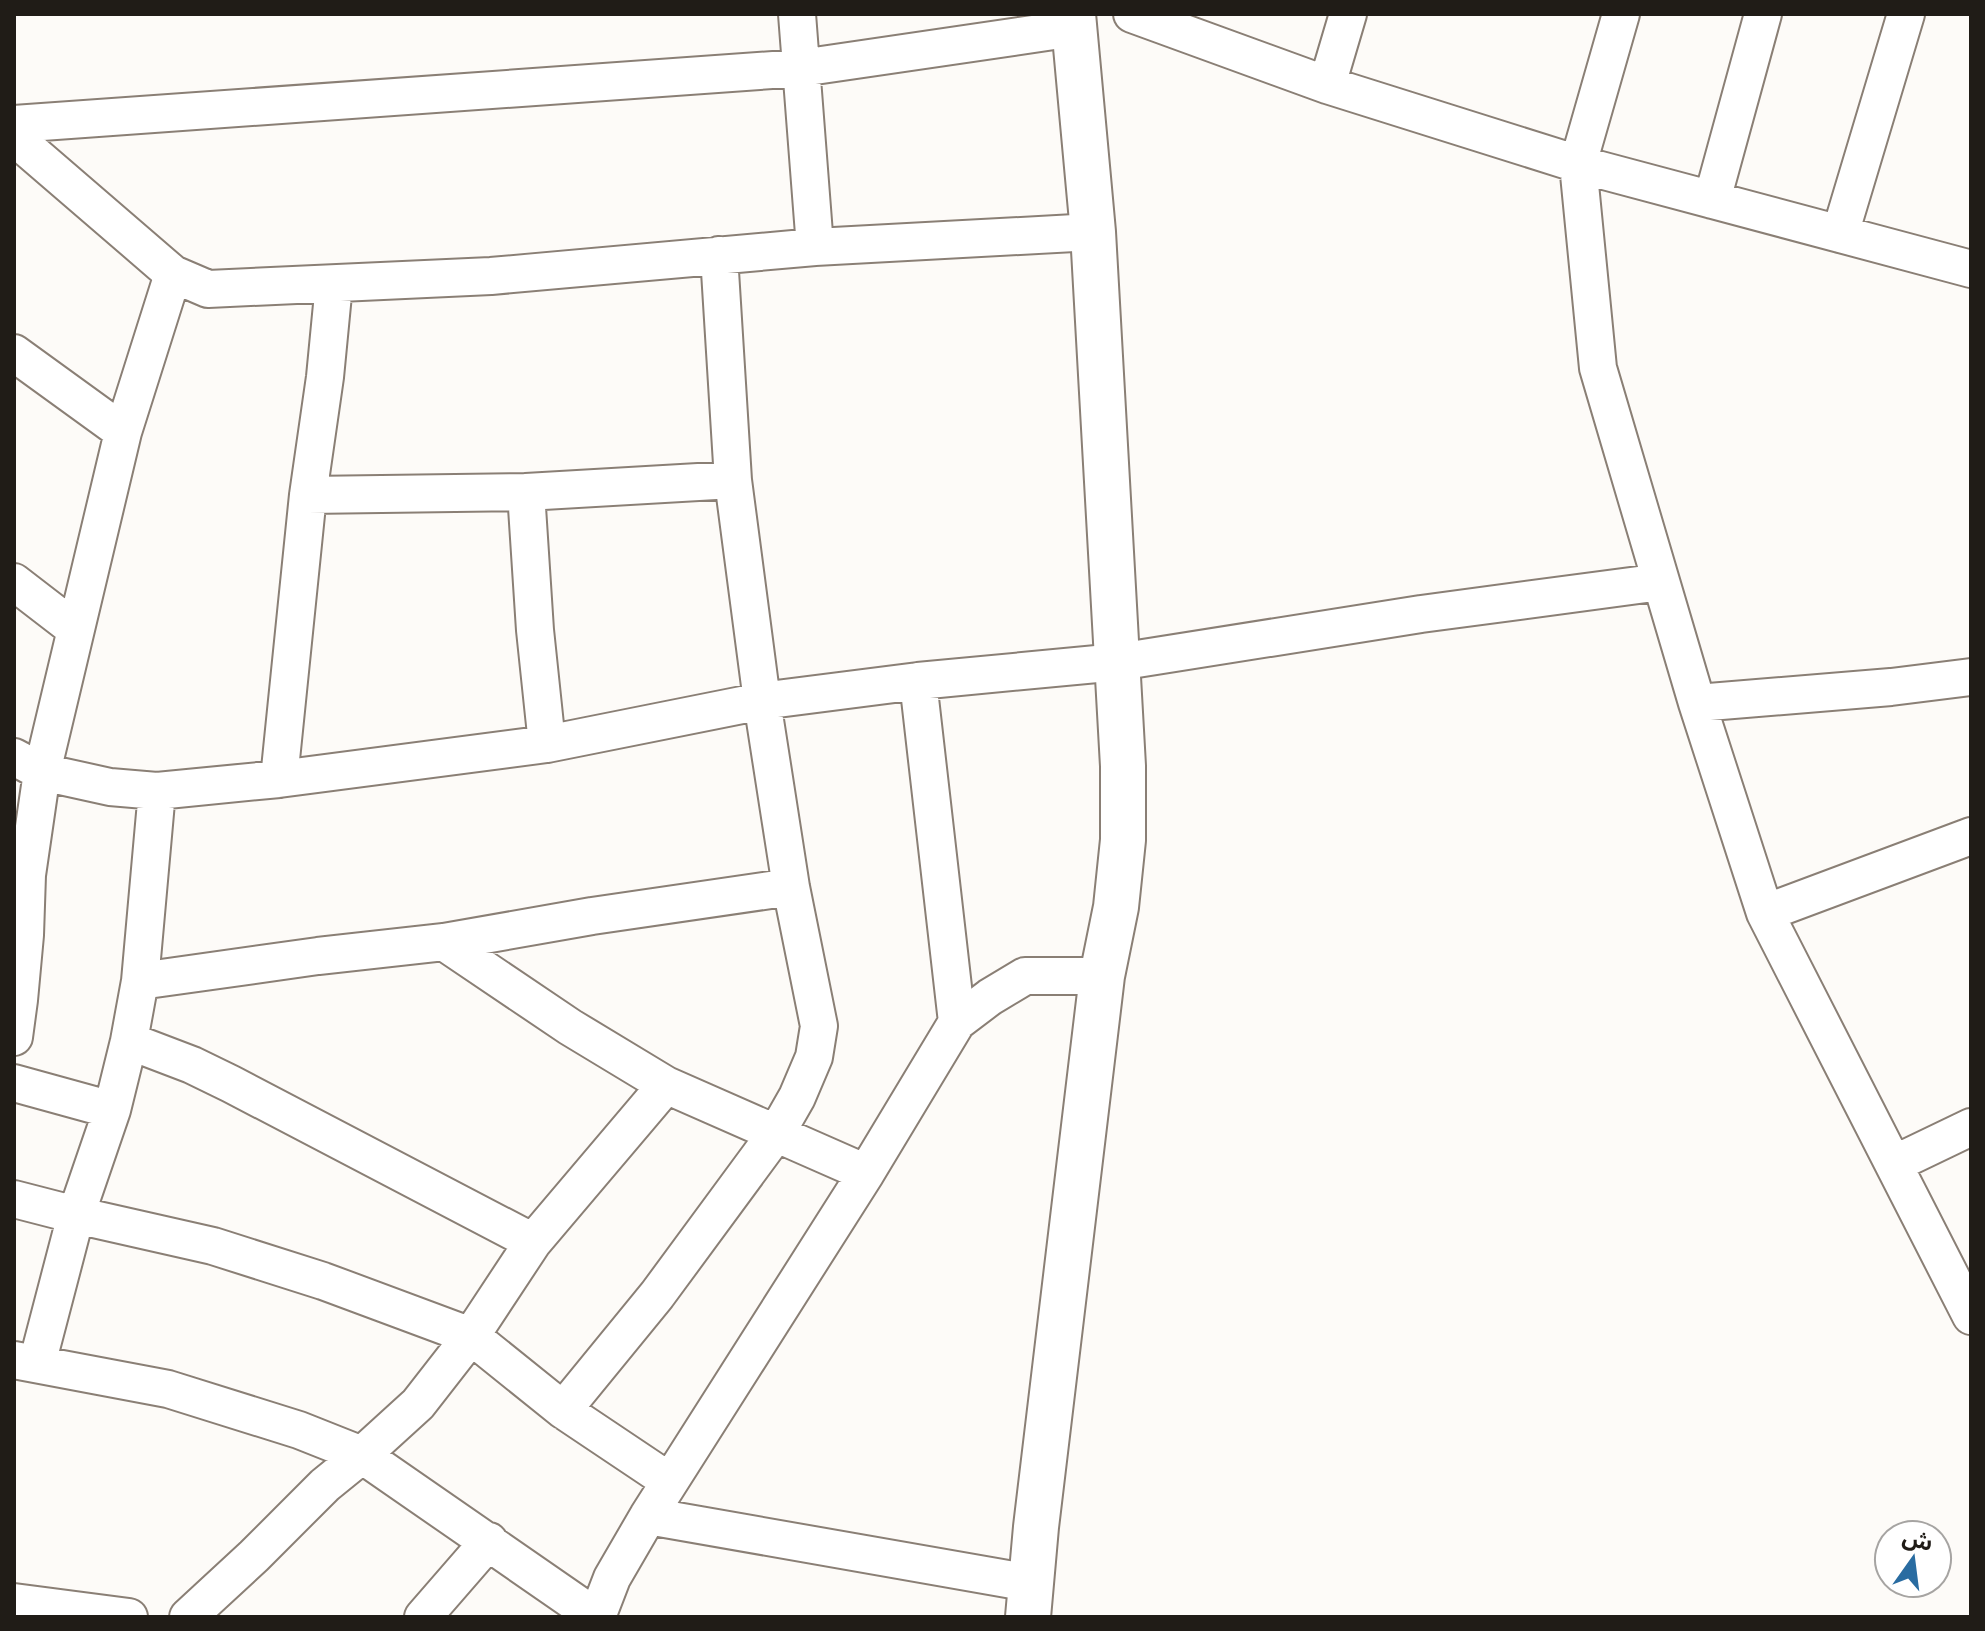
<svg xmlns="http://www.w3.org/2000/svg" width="1985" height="1631" viewBox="0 0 1985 1631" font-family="Roboto,'Noto Sans Arabic',sans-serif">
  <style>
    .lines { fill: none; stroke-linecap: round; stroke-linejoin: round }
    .minor-casing { stroke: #8a7f75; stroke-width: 40 }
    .major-casing { stroke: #8a7f75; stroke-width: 48 }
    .minor { stroke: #fff; stroke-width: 36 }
    .major { stroke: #fff; stroke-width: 44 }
  </style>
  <rect width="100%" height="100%" fill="#fdfbf8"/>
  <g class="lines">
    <defs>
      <path id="minor" d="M797,14l18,233
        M1132,14l195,71 251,79 393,105
        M1621,14l-43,150 20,204 99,335 68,210 206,403
        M1327,85l21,-71
        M14,124l787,-56 273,-40
        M14,137l159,137 35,15 283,-13 324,-29 278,-15
        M1712,200l51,-186
        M1840,234l66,-220
        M14,353l109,79
        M526,492l9,138 12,114
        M308,495l218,-3 207,-12
        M14,582l61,47
        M918,681l39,341
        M1697,703l194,-16 80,-10
        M14,757l28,15 68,15 47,4 122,-12 268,-35 215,-43 156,-20 200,-19 303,-48 240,-32
        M279,779l29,-284 17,-118 9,-93
        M1765,913l206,-77
        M444,942l126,85 96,58 200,88
        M140,981l178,-25 126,-14 148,-26 199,-29
        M14,1037l5,-37 6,-65 2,-60 15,-103 81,-340 50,-158
        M129,1041l63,24 39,19 302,158
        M14,1083l98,27
        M1894,1164l77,-37
        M14,1199l62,16 137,31 110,35 148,55 92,74 106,71
        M14,1360l154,29 131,41 63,25 234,162
        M37,1364l39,-149 36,-105 17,-69 11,-60 17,-190
        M563,1410l94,-115 120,-163 20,-35 17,-40 5,-31 -28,-139 -29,-186 -29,-221 -14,-225
        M648,1516l382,67
        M14,1602l115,15
        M188,1617l66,-61 71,-71 37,-30 56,-51 53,-68 62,-94 133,-157
        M423,1617l66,-76
        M597,1617l15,-39 36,-62 218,-343 91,-151 33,-25 35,-21h77"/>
      <path id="major" d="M1028,1617l8,-90 66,-551 14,-69 7,-67v-74l-30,-534 -20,-218"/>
    </defs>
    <!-- minor casing -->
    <use href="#minor" class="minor-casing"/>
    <!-- major casing -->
    <use href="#major" class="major-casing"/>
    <!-- minor -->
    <use href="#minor" class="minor"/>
    <!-- major -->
    <use href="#major" class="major"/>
  </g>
  <!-- border -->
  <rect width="1985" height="1631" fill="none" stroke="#201c17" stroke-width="32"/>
  <!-- north arrow -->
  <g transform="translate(1913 1559) rotate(14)"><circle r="38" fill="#ffffff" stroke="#a6a4a2" stroke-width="2"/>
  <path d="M0-6L14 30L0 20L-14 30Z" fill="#296ca1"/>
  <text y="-12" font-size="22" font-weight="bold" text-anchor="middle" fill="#201c17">ش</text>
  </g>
</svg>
